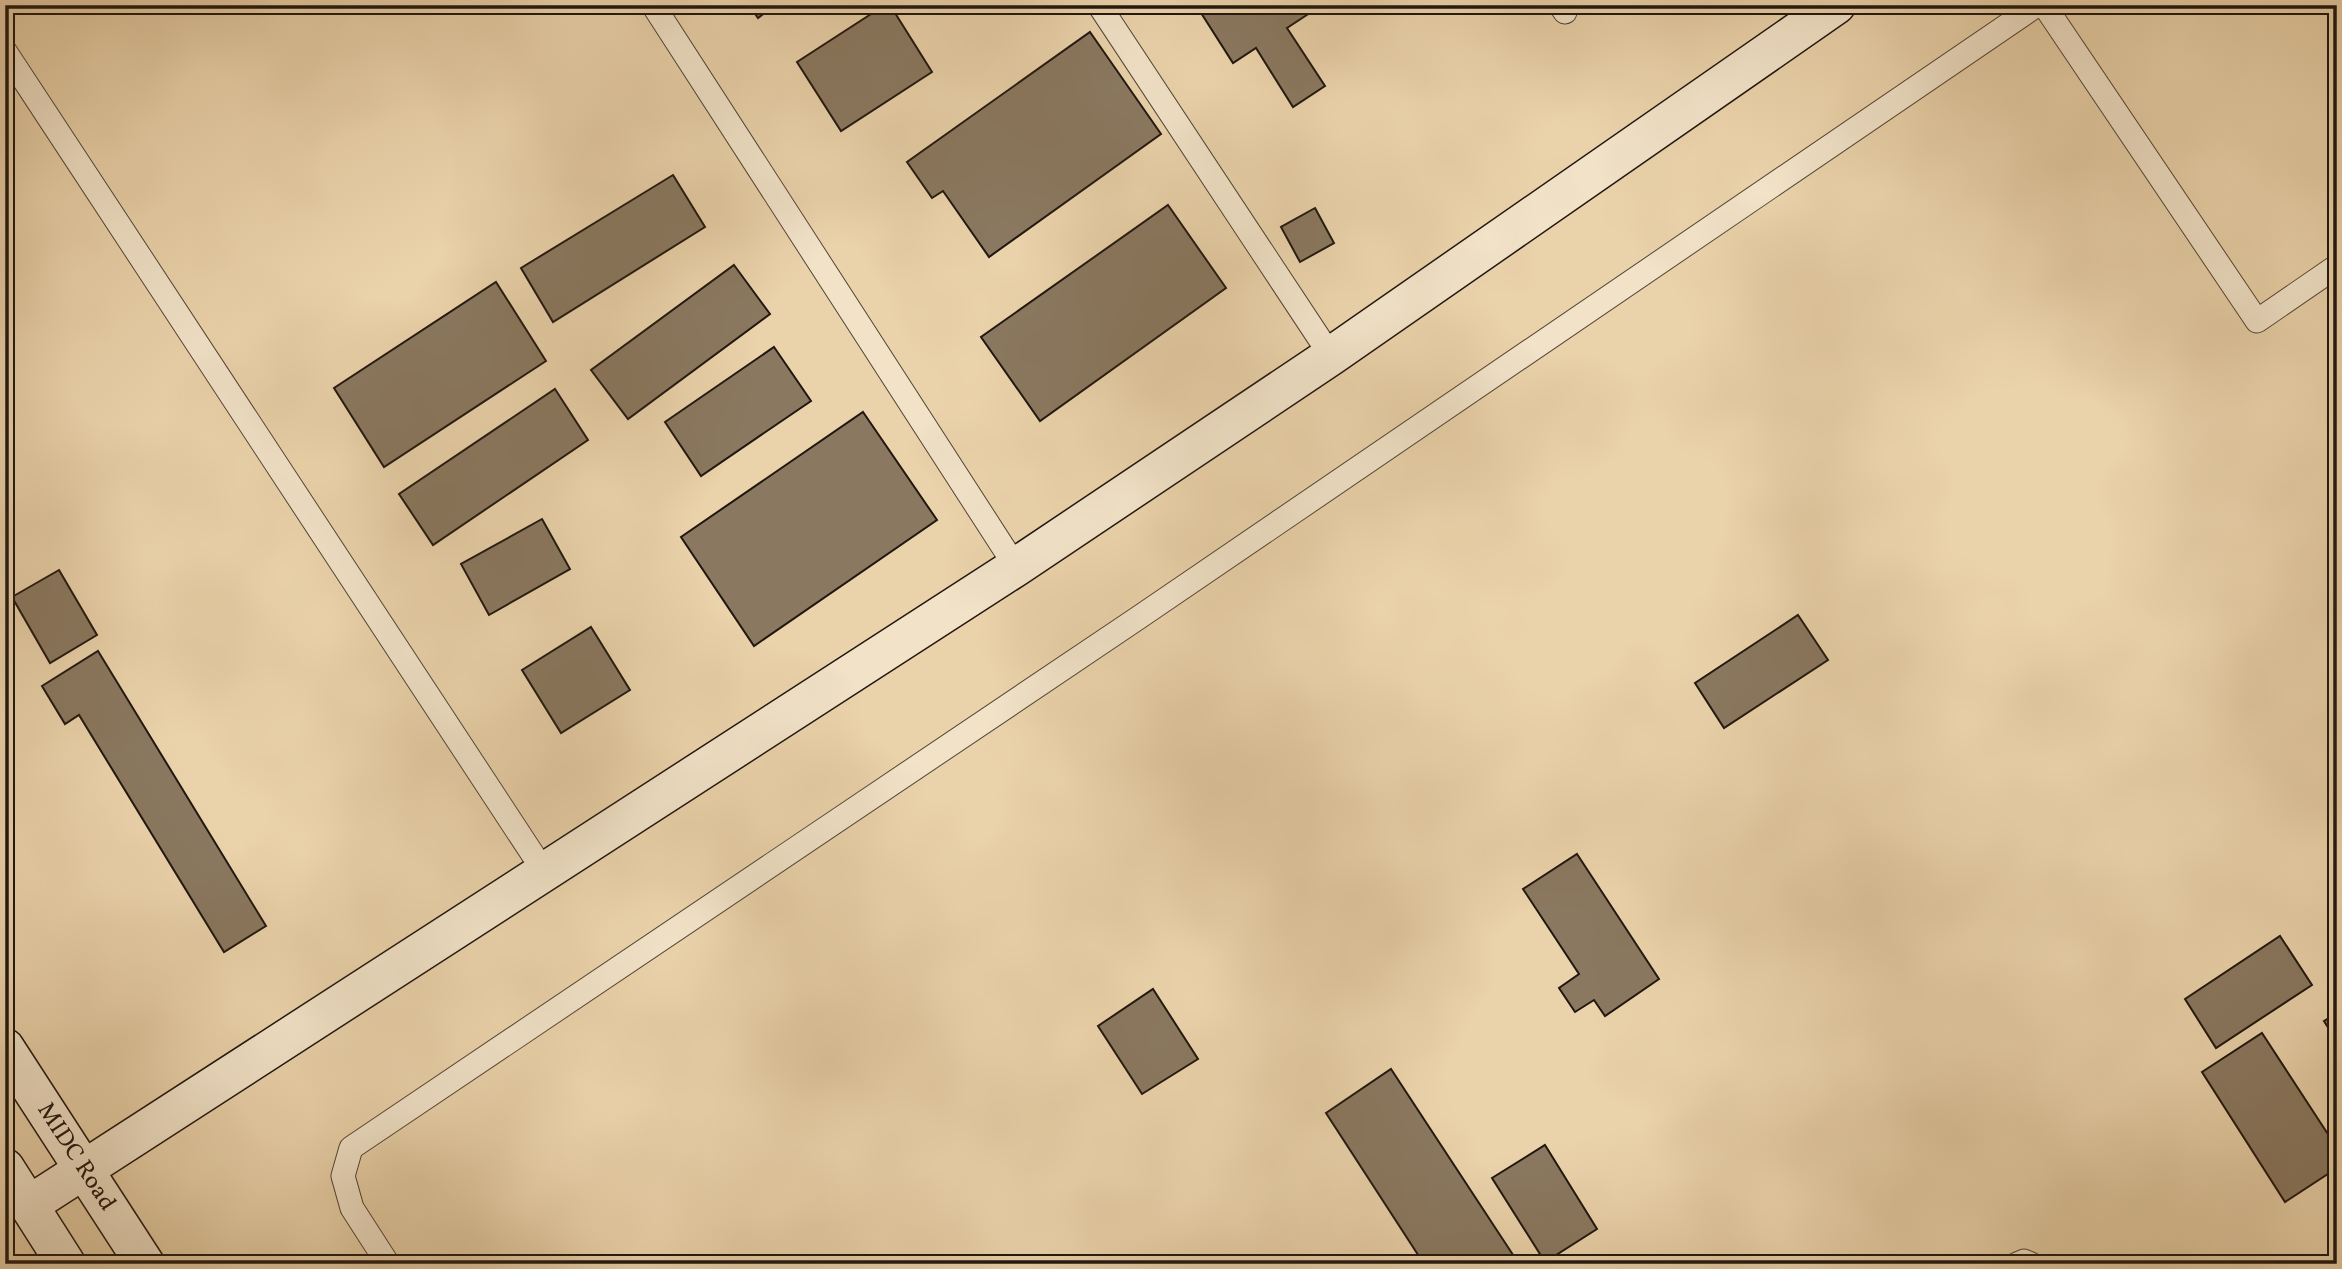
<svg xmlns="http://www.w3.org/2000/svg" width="2342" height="1269" viewBox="0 0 2342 1269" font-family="Vollkorn,serif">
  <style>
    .building { fill: #8a7860; stroke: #211710; stroke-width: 2 }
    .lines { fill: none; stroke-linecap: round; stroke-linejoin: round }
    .service-casing { stroke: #534636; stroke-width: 25 }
    .secondary-casing { stroke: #211710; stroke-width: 41 }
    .service { stroke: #f1e2c8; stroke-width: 23 }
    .secondary { stroke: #f1e2c8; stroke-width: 38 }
    .labels { text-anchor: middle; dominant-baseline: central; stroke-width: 5; stroke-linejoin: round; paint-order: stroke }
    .street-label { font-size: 24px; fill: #211710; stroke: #f1e2c8 }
  </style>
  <rect width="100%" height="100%" fill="#ead2aa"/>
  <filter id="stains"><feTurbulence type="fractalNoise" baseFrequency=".00286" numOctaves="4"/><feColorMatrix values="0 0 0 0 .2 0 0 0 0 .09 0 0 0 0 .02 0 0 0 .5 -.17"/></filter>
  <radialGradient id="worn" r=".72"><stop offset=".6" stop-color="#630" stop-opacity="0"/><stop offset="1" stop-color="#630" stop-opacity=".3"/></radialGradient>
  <!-- building -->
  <path class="building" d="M749,5h26l-17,13z
    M885,5h5l42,67 -91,59 -44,-69z
    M1196,5h126l-35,23 38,58 -32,21 -37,-59 -23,15z
    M1090,32l71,102 -172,123 -46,-66 -11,7 -25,-36z
    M673,175l32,52 -152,95 -32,-54z
    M1168,205l58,83 -186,133 -59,-84z
    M1315,208l19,35 -34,19 -19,-35z
    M734,265l36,49 -142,105 -37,-49z
    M496,282l50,79 -162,106 -50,-79z
    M774,347l37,54 -110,75 -36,-54z
    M555,389l33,51 -155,105 -34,-51z
    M863,412l74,108 -183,126 -73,-109z
    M542,519l28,50 -81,46 -28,-51z
    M59,570l38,65 -47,28 -38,-66z
    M1798,615l30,45 -104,68 -29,-45z
    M591,627l39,63 -69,43 -39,-63z
    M98,651l168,275 -42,26 -145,-237 -14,9 -23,-38z
    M1577,854l82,125 -54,37 -11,-16 -19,12 -16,-24 20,-14 -56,-85z
    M2280,936l32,49 -96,63 -31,-49z
    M1153,989l45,70 -56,35 -44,-68z
    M2337,1013v29l-13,-21z
    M2262,1033l75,115v20l-52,34 -83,-130z
    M1391,1069l128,195h-95l-98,-151z
    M1545,1145l52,84 -52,33 -53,-84z"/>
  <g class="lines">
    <defs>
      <path id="service" d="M653,5l363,562
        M1099,5l232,351
        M1560,5l5,7
        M2044,5l213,316 80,-55
        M5,51l540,822
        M388,1264l-36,-56 -9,-32 8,-28 787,-530 899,-613
        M2017,1264l7,-3 7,3"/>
      <g id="secondary">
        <path id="s1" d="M5,1048l140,216"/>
        <path d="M5,1168l61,96"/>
        <path d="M29,1205l987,-638 315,-211 505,-351"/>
      </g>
    </defs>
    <!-- service casing -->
    <use href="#service" class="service-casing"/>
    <!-- secondary casing -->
    <use href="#secondary" class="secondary-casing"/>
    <!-- service -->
    <use href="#service" class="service"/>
    <!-- secondary -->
    <use href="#secondary" class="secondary"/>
  </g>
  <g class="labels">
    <!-- street labels -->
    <g class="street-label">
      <text stroke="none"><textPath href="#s1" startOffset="130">MIDC Road</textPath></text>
    </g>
  </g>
  <!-- margin -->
  <rect width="2342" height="1269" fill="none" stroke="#ead2aa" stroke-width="28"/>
  <rect x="7" y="7" width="2328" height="1255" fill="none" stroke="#211710" stroke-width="3.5"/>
  <rect x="14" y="14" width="2314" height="1241" fill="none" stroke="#211710" stroke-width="2"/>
  <rect width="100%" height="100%" filter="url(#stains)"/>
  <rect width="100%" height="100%" fill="url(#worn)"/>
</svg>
